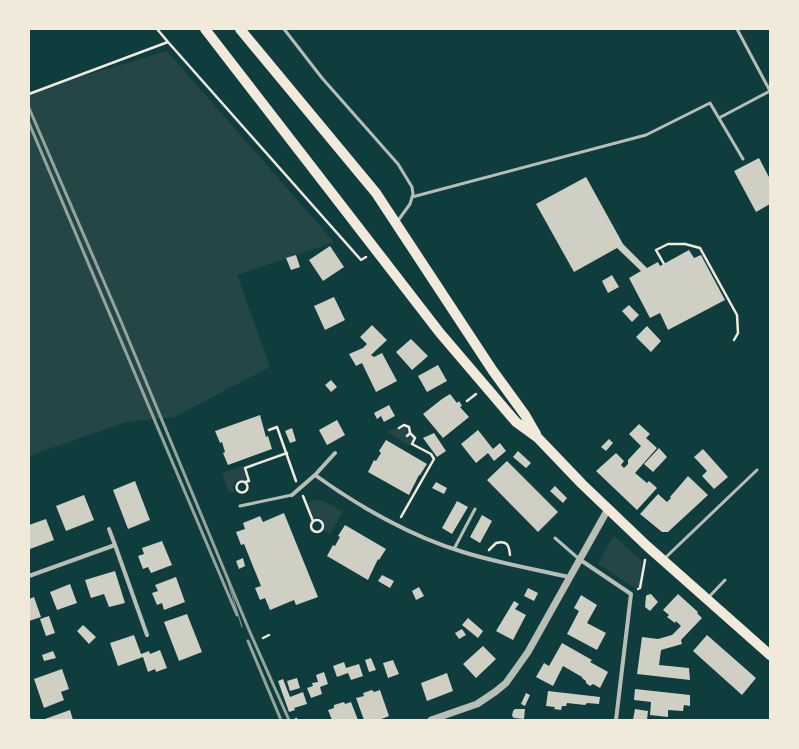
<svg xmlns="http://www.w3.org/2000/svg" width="799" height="749" viewBox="0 0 799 749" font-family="Georgia,serif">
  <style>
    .green { fill: #244646 }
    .building { fill: #cfcfc3 }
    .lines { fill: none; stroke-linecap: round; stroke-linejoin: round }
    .path { stroke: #f1e9da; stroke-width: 2.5 }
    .service { stroke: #b8beb3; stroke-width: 3 }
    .minor { stroke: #b8beb3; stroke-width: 4 }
    .tertiary { stroke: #b8beb3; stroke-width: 7 }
    .primary { stroke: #f1e9da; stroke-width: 10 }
    .tram { stroke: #97a49c; stroke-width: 1 }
    .rail { stroke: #97a49c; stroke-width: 3 }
  </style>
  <rect width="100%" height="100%" fill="#0f3d3e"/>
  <!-- green -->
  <path class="green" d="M167,51l167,191 -97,33 33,92 -96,50 -48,5 -97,34v-364z
    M398,427l3,2 4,-2 3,2 -2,5 2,3 2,-2 4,4 -4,7 -23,-14z
    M243,466l5,14c-8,1 -17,-3 -14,12l-5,1 -7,-20z
    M315,500h7l21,12 -13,22 -6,-4 1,-5c-2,-6 -6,-9 -11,-6l-6,-16z
    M615,537l27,24 -3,26 -4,1 -37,-24 14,-26z"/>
  <!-- building -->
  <path class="building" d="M759,158l11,21v25l-14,8 -22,-41z
    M586,177l37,67 24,24 11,-6 2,4 29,-16 5,8 7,-3 24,45 -57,30 -8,-17 -10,5 -21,-40 12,-7 -24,-23 -43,24 -38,-68z
    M330,246l14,21 -21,14 -14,-21z
    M296,255l4,12 -9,3 -5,-12z
    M612,275l7,12 -11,6 -6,-12z
    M334,297l11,23 -20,10 -11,-24z
    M629,305l10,10 -7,7 -10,-11z
    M372,325l15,15 -16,15 3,2 8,-4 15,28 -21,11 -14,-29 -6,3 -7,-12 14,-6 4,-4 -7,-7z
    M647,326l14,15 -10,11 -15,-15z
    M411,339l17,17 -16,14 -16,-18z
    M438,365l9,16 -20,11 -9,-16z
    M331,380l6,7 -6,5 -6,-7z
    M450,394l7,9 2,-2 3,5 -2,1 9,10 -26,21 -20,-24 19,-15z
    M389,405l6,11 -11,6 -3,-6 -4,3 -3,-6z
    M260,415l6,22 2,-1 4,13 -44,16 -5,-12 2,-1 -3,-10 -2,1 -5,-12z
    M337,420l8,15 -18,10 -8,-15z
    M639,424l11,10 -4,4 11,10 -22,25 12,10 2,-2 8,7 -20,22 -41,-39 20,-18 8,8 -3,4 3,3 4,-4v-4l13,-14 -12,-12z
    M292,428l4,13 -6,2 -5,-12z
    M478,430l15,19 7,-6 6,8 -12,10 -6,-8 -12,10 -15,-19z
    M434,433l12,18 -9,6 -14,-19z
    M609,439l4,4 -7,8 -5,-4z
    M386,440l41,24 -7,11h-1l-10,20 -41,-23 6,-12 2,1 5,-8 -2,-2z
    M659,448l8,9 -14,15 -9,-8z
    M703,449l25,28 -14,12 -12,-13 5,-5 -13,-14z
    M518,451l13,12 -5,5 -13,-11z
    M507,461l51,51 -20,20 -51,-52z
    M688,476l20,19 -40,37h-6l-22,-18 18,-20 9,8 4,-4 -1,-1z
    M135,481l15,39 -22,9 -15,-39z
    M436,482l11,6 -3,6 -12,-6z
    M555,486l12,12 -4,5 -13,-12z
    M84,495l10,25 -28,11 -10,-25z
    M457,501l11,6 -16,27 -10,-6z
    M284,513l34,84 -22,8 -2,-5 -24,10 -5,-12 -5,2 -5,-12 6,-2 -17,-42 -3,1 -5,-13 9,-3 -2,-6 17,-7 3,6z
    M482,515l10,6 -12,22 -10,-6z
    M46,519l8,21 -24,9 -1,-4v-20z
    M345,525l41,24 -7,11 -1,-1 -10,21 -41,-24 6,-11 2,1 5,-9 -2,-1z
    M162,541l10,24 -21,8 -3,-6 -5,2 -5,-13 6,-2 -2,-6z
    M243,558l2,8 -6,3 -3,-8z
    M115,571l10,32 -16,4 -5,-13 -13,4 -6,-18z
    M382,575l12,6 -4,7 -12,-7z
    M176,577l9,25 -21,8 -2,-7 -5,2 -5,-12 6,-2 -3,-6z
    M70,584l7,19 -20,7 -7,-18z
    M419,587l5,9 -8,4 -4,-9z
    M528,588l10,5 -4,8 -10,-5z
    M651,594l7,8 -8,9 -5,-4 1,-11 1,-1z
    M678,594l20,18 -1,1 5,5 -21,22 1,4 -21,6 -2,15 30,3 1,12 -53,-6 5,-37 16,2 14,-4 9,-9 -5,-5 -1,2 -8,-6 2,-2 -6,-5z
    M581,595l16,10 -10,18 19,10 -9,17 -30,-16 12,-23 -5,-3z
    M34,597l7,20 -12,4v-22z
    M514,601l5,3 -4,5 11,6 -13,25 -17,-9z
    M187,614l15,38 -23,9 -15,-39z
    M49,616l6,17 -9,3 -6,-17z
    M468,618l15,13 -5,7 -16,-13z
    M83,625l13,12 -7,7 -12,-13z
    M462,629l4,6 -7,4 -4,-6z
    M134,635l7,19 8,-3 1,3 10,-4 7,18 -11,4 -1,-3 -7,3 -5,-15 -25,9 -8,-23z
    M707,635l49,43 -14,17 -49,-44z
    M562,643l30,17 -2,2 18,10 -8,16 -7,-4 -3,2 -4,-3v-2l-4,-3v-1l-19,-11 -10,20 -17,-9 8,-14 5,3z
    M483,646l13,13 -20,19 -13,-14z
    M53,651l3,7 -12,3 -2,-6z
    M371,658l5,12 -7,2 -4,-12z
    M393,660l6,14 -11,4 -5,-15z
    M344,662l2,6 13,-4 4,12 -12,4 -3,-7 -11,4 -4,-11z
    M62,669l7,20 -8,3 3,8 -20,8 -10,-29z
    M324,672l4,12 -8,3 2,7 -11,4 -4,-10 6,-2 -1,-3 6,-1 -2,-7z
    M447,673l6,18 -26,10 -6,-18z
    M297,678l3,10 -10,3 -3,-10z
    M283,679l7,18 13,-5 4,12 -13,4 1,2 -6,2 -11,-31z
    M635,689l55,6v11l-6,-1 -1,6 -15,-1v7l-18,-2 1,-13 -17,-2z
    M372,690l2,2 6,-2 9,26 -10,4h-15l-8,-22 8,-2 -1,-3z
    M548,691l52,6 -1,7 -12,-1 -2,2 -18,-2 -1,3h-4l-1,4 -7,-1 1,-2 -9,-1z
    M526,693l4,2 -5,11 -4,-2z
    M344,702l1,2 6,-2 7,18h-26l-4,-10 6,-2v-3z
    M515,709h10l-1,10 -10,-1 -2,-2 1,-5z
    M635,709l13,2 -1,9h-14z
    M70,710l3,10h-31z"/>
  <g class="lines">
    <!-- path -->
    <path class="path" d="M157,29l11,13 193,218 5,-3
      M29,94l139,-52
      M664,264l-8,-14 12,-6h17l15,4 37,67 1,18 -4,7
      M467,401l9,-7
      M399,428l5,-3 5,2 1,6 -3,3
      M269,430l8,-3 19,54
      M236.5 487a5.5 5.5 0 1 1 11 0a5.5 5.5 0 1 1-11 0Z
      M245,482l4,-1 -4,-13 42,-15
      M303,496l10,25
      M401,517l33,-58 -3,-5 -19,-10 3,-6 -5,-5
      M311 526a6 6 0 1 1 12 0a6 6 0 1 1-12 0Z
      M489,550l7,-7c11,-3 13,2 14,12
      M638,589l2,-1 5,-28
      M263,638l6,-3
      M296,719v1"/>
    <!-- service -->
    <path class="service" d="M284,29l38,49 76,86 14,23 1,7 -3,10 -13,18
      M737,29l33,62
      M719,118l51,-27
      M412,197l234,-62 64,-32 33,56
      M240,506l52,-11
      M555,538l24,21
      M454,549l21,-40
      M664,559l93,-89
      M708,598l17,-18"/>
    <!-- minor -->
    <path class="minor" d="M335,453l-20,22c43,31 97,62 148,77 35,11 71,17 106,25
      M292,495l23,-20
      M109,529l6,16
      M579,559l52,35 -15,126
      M29,576l86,-31 32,90
      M29,719v1"/>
    <!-- tertiary -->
    <path class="tertiary" d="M431,720l46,-16 18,-12 11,-9 22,-31 80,-143"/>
    <!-- primary -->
    <path class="primary" d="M205,29l235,304 76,89 22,16 44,46 65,62 123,109
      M240,29l136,164 117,178 32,44 11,19"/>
    <!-- tram -->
    <path class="tram" d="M224,569l18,58"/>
    <!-- rail -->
    <path class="rail" d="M29,108l91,211 129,311 40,90
      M29,123l208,492
      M248,641l33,79"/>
  </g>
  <!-- border -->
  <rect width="799" height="749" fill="none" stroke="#f1e9da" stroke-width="60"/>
</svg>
